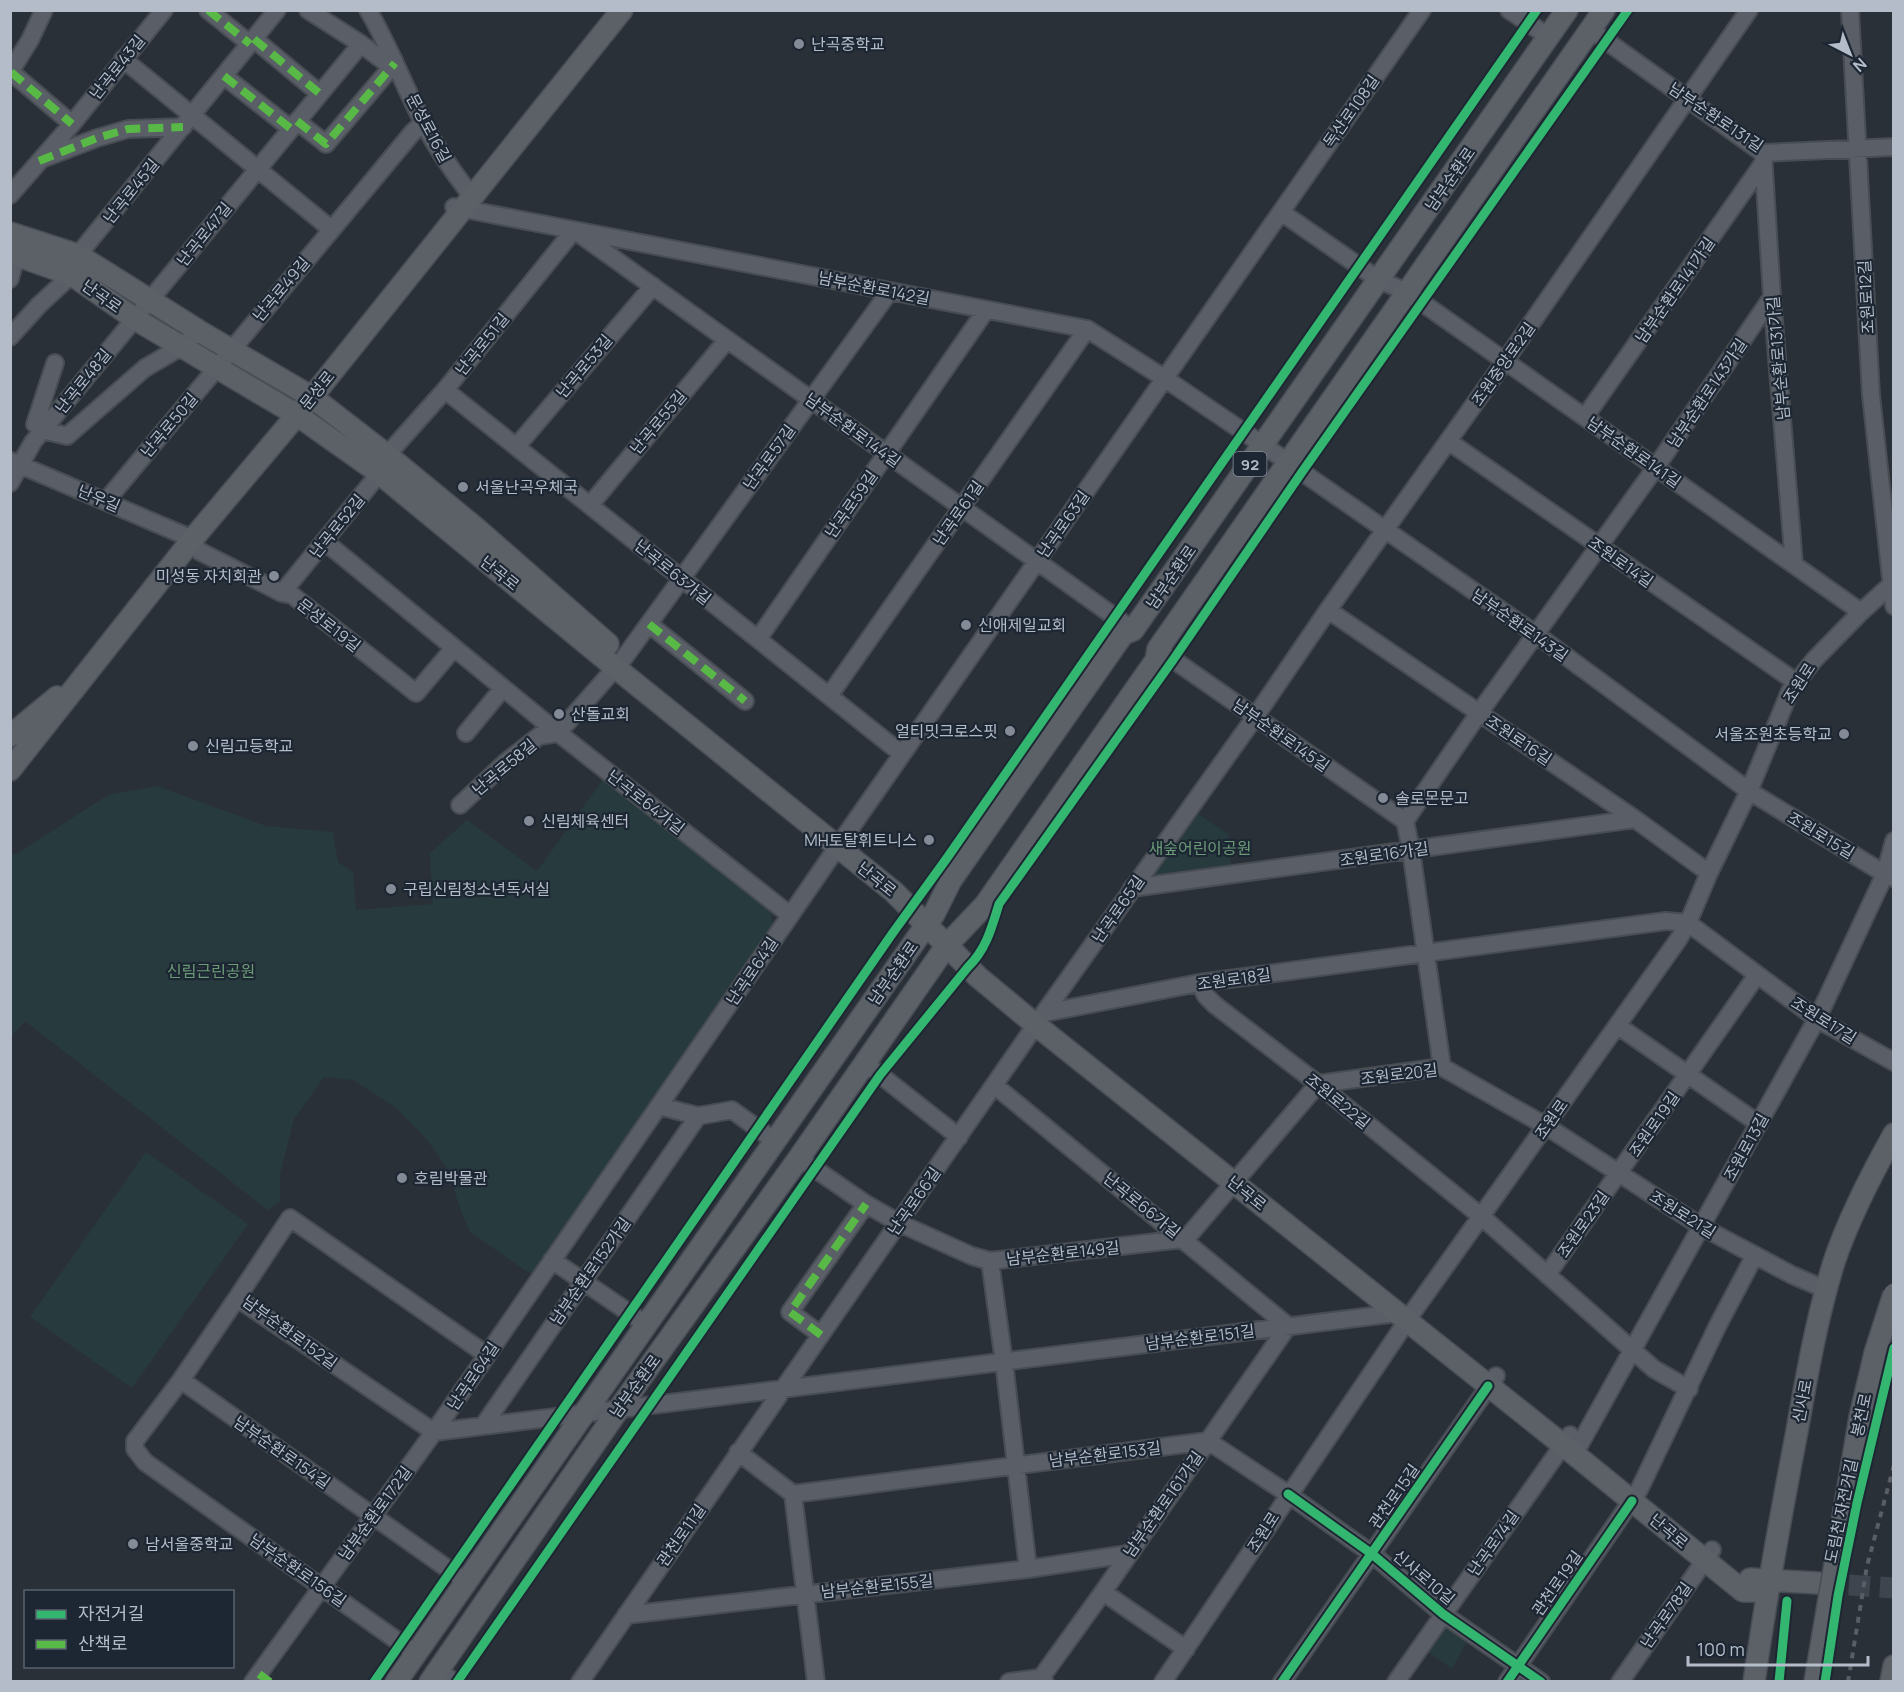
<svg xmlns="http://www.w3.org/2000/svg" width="1904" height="1692" viewBox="0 0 1904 1692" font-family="Manrope,'Noto Sans KR',sans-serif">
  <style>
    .green { fill: #273a3e }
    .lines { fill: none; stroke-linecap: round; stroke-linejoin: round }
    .major-tunnel { stroke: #3f454e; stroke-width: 21; stroke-dasharray: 21 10; stroke-linecap: butt }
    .minor-casing { stroke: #484c53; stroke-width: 20 }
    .major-casing { stroke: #484c55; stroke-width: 24 }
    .minor { stroke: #5a5e66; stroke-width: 16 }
    .major { stroke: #5c6168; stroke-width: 21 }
    .rail { stroke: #595d64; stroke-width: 4; stroke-dasharray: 6 6; stroke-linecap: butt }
    .major-bridge-casing { stroke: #484c55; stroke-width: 24; stroke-linecap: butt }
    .major-bridge { stroke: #5c6168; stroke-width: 21 }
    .quiet { stroke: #58b947; stroke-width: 8; stroke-dasharray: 15 8; stroke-linecap: butt }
    .cycleway-casing { stroke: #1d2633; stroke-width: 13 }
    .cycleway { stroke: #33b770; stroke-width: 9 }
    .poi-dot { fill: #848b96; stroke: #1d2633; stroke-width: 2 }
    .labels { text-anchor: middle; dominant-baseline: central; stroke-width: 4.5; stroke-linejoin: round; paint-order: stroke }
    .shield { fill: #1d2633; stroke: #878f9c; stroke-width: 1.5 }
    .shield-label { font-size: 15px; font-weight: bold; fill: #b4bcc9 }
    .poi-label { font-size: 16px; fill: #b4bcc9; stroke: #1d2633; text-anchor: start }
    .street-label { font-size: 16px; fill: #b4bcc9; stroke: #1d2633 }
    .park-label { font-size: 16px; fill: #6b9a76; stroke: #1d2633 }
  </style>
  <rect width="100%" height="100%" fill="#2a3038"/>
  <!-- green -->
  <path class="green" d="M604,778l167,134 2,15 -237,345 -7,1 -59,-41 -9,-21 -14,-43 -22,-31 -30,-30 -42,-27 -29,-3 -30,42 -14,55v28l-12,8 -243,-189 -14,16v-185l4,3 93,-60 49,-9 109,40 67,6 5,30 15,10 3,38 77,-6 -3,-51 37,-33 70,51z
    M1194,811l34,23 3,37 -92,13z
    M146,1152l102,72 -116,164 -102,-71z
    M1447,1622l22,15 -17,32 -26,-19z"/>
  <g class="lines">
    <!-- major-tunnel -->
    <path class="major-tunnel" d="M1818,1583l76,5"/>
    <defs>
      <path id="minor" d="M208,10l42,34
        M308,10l53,34 24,18 9,-2
        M368,10c22,37 36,77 56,114 12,23 27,45 43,66
        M1509,10l40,27
        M1850,10l21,385 23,211
        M1591,30l172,123 131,-6
        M254,39l65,54
        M123,59l208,170
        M10,72l20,-32 14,-30
        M11,72l61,52
        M224,76l66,52
        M297,121l29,23 69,-81
        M1763,153l9,144 22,267
        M42,159l55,-21 31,-9 55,-2
        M10,195l62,-71 92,-114
        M454,207l633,122 77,49 99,67 274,190 212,156 136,83 9,4
        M1281,212l98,68 28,12 454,320
        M78,255l199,-245
        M10,279l9,-34
        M10,337l29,-32 40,-37
        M55,363l-20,61 8,6 24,6 78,-68 36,-21 18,-16
        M445,390l457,364
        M1585,417l179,-255
        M1448,441l348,241
        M516,447l137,-161
        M11,461l177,76 11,14 83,42 10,2 124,98 38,-45
        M10,483l23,-41 328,-398
        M106,501l307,-369 10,-9
        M590,505l137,-165
        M324,541l228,187 238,187
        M282,593l96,-118 9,-20 58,-65 129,-160 559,400
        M1328,610l307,209 74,54
        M649,624l96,77
        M758,639l228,-329
        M1158,649l247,172
        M829,696l258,-367
        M466,733l37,-45
        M460,805l46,-43 33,-26 19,-3 66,-75 266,-367
        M1132,888l503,-69
        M1688,923l129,96 77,43
        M1199,983l7,13 9,9 103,79 164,133 172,152 35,20
        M1044,1013l155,-30 467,-62 22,2
        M1616,1027l5,1 138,96
        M865,1063l94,74
        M1442,1067l-31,-217 -6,-29 74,-108 177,-246 116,-170
        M994,1085l294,241 -185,266 -65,90
        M659,1106l39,10 34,-6 43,31
        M799,1158l67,46 33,19 73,33 18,5 193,-22 7,-5 128,-150 124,-17 104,59 156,101 90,48 35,15
        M552,1260l95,65
        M990,1261l14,101 24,207
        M1547,1275l210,-300
        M237,1298l-56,82 284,201
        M821,1335l-31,-23 76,-108
        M487,1355l-197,-137 -53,80 197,134 963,-119
        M181,1380l-46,61v8l10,13 271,192
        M483,1426l215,-310
        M1580,1444l239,-429 66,-141 9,-33
        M738,1452l55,42 415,-53 80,53 84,60 71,60 98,68
        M793,1494l23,188
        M1103,1592l83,57
        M626,1615l402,-46 100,-15
        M438,1670l16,12
        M253,1682l181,-250 411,-596 577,-826
        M580,1682l464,-669 211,-296 73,-107 177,-249 244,-351
        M1009,1682l31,-4 5,4
        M1163,1682l252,-373 263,-369 10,-17 21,-50 40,-82 41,-100 24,-31 47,-48 33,-30
        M1282,1682l214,-306
        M1396,1682l174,-247
        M1507,1682l132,-192 79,-165 37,-70
        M1620,1682l92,-132"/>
      <path id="major" d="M10,233l68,22 121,76 113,66 75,58 90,74 131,115
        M10,253l62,22 63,44 162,96 82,58 237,195 278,224 83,84 59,49 527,420 180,146h24
        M10,736l47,-39
        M10,770l181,-229 121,-144 310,-387
        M1750,1579l68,4
        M396,1682l538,-768 17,-34 172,-246 10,-4 434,-620
        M430,1682l188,-272 181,-252 148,-213 38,-40 171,-245 2,-11 446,-639
        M1754,1682c12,-85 27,-168 43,-251 10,-57 20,-114 37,-169 15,-45 37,-87 60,-128
        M1891,1682l3,-16"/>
    </defs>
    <!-- minor casing -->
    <use href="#minor" class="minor-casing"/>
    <!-- major casing -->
    <use href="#major" class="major-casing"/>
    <!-- minor -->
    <use href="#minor" class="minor"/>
    <!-- major -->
    <use href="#major" class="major"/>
    <!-- rail -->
    <path class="rail" d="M1848,1682l19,-116 27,-101"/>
    <defs>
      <path id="major-bridge" d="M1815,1682l45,-265 15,-64 19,-59"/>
    </defs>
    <!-- major-bridge casing -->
    <use href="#major-bridge" class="major-bridge-casing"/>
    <!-- major-bridge -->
    <use href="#major-bridge" class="major-bridge"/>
    <!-- quiet -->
    <path class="quiet" d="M208,10l42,34
      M254,39l65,54
      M11,72l61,52
      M224,76l66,52
      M297,121l29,23 69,-81
      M39,161l58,-23 31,-9 55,-2
      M649,624l96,77
      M821,1335l-31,-23 76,-108
      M259,1674l11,8"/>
    <defs>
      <path id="cycleway" d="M1288,1494l84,60 71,60 98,68
        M374,1682l518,-748 55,-76 590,-848
        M457,1682l423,-607 88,-108c18,-17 24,-40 31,-63l174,-244 129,-188 326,-462
        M1282,1682l206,-296
        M1507,1682l125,-181
        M1779,1682l8,-81
        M1825,1682l13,-86 19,-93 37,-155"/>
    </defs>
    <!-- cycleway casing -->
    <use href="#cycleway" class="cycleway-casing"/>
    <!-- cycleway -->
    <use href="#cycleway" class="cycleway"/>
  </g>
  <!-- markers -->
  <g class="poi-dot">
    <circle cx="799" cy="44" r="6"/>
    <circle cx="463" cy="487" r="6"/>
    <circle cx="274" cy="576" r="6"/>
    <circle cx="966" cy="625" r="6"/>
    <circle cx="559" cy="714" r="6"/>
    <circle cx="1010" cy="731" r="6"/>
    <circle cx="1844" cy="734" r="6"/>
    <circle cx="193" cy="746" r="6"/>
    <circle cx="1383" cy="798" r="6"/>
    <circle cx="529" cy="821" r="6"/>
    <circle cx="929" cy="840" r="6"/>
    <circle cx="391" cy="889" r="6"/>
    <circle cx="402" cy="1178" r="6"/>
    <circle cx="133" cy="1544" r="6"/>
  </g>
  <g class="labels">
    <!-- shield labels -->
    <rect class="shield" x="1233.5" y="452" width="33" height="24" rx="4.5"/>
    <g class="shield-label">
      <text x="1250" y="464">92</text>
    </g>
    <!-- poi labels -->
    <g class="poi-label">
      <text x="811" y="44">난곡중학교</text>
      <text x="475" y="487">서울난곡우체국</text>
      <text x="262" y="576" text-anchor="end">미성동 자치회관</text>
      <text x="978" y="625">신애제일교회</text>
      <text x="571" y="714">산돌교회</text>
      <text x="998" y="731" text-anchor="end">얼티밋크로스핏</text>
      <text x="1832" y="734" text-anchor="end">서울조원초등학교</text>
      <text x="205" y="746">신림고등학교</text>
      <text x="1395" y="798">솔로몬문고</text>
      <text x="541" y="821">신림체육센터</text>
      <text x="917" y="840" text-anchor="end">MH토탈휘트니스</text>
      <text x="403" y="889">구립신림청소년독서실</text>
      <text x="414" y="1178">호림박물관</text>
      <text x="145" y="1544">남서울중학교</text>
    </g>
    <!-- street labels -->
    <g class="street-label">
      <text transform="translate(117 67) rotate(-51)">난곡로43길</text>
      <text transform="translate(1351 111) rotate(-55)">독산로108길</text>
      <text transform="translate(1716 117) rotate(34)">남부순환로131길</text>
      <text transform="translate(429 128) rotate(62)">문성로16길</text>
      <text transform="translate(1450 179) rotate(-55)">남부순환로</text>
      <text transform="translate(131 191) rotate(-51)">난곡로45길</text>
      <text transform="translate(204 234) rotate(-51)">난곡로47길</text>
      <text transform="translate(874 288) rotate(11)">남부순환로142길</text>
      <text transform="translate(281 289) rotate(-50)">난곡로49길</text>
      <text transform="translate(1675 290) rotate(-55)">남부순환로141가길</text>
      <text transform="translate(102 296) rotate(35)">난곡로</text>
      <text transform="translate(1866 297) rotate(-93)">조원로12길</text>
      <text transform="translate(482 344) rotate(-51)">난곡로51길</text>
      <text transform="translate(1778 358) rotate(-95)">남부순환로131가길</text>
      <text transform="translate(1503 364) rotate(-55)">조원중앙로2길</text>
      <text transform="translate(584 366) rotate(-50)">난곡로53길</text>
      <text transform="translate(83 381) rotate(-51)">난곡로48길</text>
      <text transform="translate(317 390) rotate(-51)">문성로</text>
      <text transform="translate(1707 393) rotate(-56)">남부순환로143가길</text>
      <text transform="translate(658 422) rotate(-50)">난곡로55길</text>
      <text transform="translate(169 425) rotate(-50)">난곡로50길</text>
      <text transform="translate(853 430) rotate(36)">남부순환로144길</text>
      <text transform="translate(1634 452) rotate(35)">남부순환로141길</text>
      <text transform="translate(769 457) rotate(-54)">난곡로57길</text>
      <text transform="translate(99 498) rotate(23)">난우길</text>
      <text transform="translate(851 504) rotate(-55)">난곡로59길</text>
      <text transform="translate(958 513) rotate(-55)">난곡로61길</text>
      <text transform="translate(1063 524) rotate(-55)">난곡로63길</text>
      <text transform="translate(337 526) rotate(-51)">난곡로52길</text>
      <text transform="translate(1621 562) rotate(35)">조원로14길</text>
      <text transform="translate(673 572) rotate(39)">난곡로63가길</text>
      <text transform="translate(500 573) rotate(39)">난곡로</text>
      <text transform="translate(1171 577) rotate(-55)">남부순환로</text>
      <text transform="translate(329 625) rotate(38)">문성로19길</text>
      <text transform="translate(1520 625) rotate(35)">남부순환로143길</text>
      <text transform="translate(1799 683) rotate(-57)">조원로</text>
      <text transform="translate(1281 735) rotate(35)">남부순환로145길</text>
      <text transform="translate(1519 740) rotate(34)">조원로16길</text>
      <text transform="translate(504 767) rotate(-40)">난곡로58길</text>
      <text transform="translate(646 802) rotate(38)">난곡로64가길</text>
      <text transform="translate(1821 835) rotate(31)">조원로15길</text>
      <text transform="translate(1384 854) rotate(-8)">조원로16가길</text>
      <text transform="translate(877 879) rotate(39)">난곡로</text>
      <text transform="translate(1118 909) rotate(-55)">난곡로65길</text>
      <text transform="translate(752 971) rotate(-56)">난곡로64길</text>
      <text transform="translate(893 973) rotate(-55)">남부순환로</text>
      <text transform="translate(1234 979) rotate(-8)">조원로18길</text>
      <text transform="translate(1824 1020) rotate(32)">조원로17길</text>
      <text transform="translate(1399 1074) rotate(-7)">조원로20길</text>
      <text transform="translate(1338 1101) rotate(39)">조원로22길</text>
      <text transform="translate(1551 1119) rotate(-55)">조원로</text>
      <text transform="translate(1654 1124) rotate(-55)">조원로19길</text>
      <text transform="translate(1746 1147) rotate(-61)">조원로13길</text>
      <text transform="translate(1247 1193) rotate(39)">난곡로</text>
      <text transform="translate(914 1201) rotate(-55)">난곡로66길</text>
      <text transform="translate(1142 1205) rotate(39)">난곡로66가길</text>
      <text transform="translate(1683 1214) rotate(32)">조원로21길</text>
      <text transform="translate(1583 1224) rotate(-55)">조원로23길</text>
      <text transform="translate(1063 1253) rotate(-6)">남부순환로149길</text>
      <text transform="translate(590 1271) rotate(-55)">남부순환로152가길</text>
      <text transform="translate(290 1332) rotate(36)">남부순환로152길</text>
      <text transform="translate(1200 1337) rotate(-7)">남부순환로151길</text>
      <text transform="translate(473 1376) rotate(-56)">난곡로64길</text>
      <text transform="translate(635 1386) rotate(-54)">남부순환로</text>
      <text transform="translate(1802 1401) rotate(-79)">신사로</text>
      <text transform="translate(1861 1415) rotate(-78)">봉천로</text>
      <text transform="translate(282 1452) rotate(35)">남부순환로154길</text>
      <text transform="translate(1105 1454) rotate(-7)">남부순환로153길</text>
      <text transform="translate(1394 1496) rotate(-55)">관천로15길</text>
      <text transform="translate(1163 1504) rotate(-55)">남부순환로161가길</text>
      <text transform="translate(1841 1511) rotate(-78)">도림천 자전거길</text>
      <text transform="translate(375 1513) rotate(-54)">남부순환로172길</text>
      <text transform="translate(1669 1531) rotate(40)">난곡로</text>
      <text transform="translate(1263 1532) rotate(-57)">조원로</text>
      <text transform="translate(681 1535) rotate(-55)">관천로11길</text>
      <text transform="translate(1493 1543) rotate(-55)">난곡로74길</text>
      <text transform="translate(298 1570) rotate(35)">남부순환로156길</text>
      <text transform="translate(1424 1577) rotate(40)">신사로10길</text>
      <text transform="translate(1557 1583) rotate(-55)">관천로19길</text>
      <text transform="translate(877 1586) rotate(-6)">남부순환로155길</text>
      <text transform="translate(1666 1615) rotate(-55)">난곡로78길</text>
    </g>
    <!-- park labels -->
    <g class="park-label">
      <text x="1200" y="848">새숲어린이공원</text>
      <text x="211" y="971">신림근린공원</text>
    </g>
  </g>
  <!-- border -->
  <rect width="1904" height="1692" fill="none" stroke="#b4bcc9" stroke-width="24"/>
  <!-- legend -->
  <rect x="24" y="1590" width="210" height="78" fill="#1d2633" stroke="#59626f" stroke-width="1.5"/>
  <rect x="36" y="1610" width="30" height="9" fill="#33b770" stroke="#59626f" stroke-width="1.5"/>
  <text x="78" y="1620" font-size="18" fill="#b4bcc9">자전거길</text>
  <rect x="36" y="1640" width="30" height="9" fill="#58b947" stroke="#59626f" stroke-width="1.5"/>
  <text x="78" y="1650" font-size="18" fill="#b4bcc9">산책로</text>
  <!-- north arrow -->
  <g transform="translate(1850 54) rotate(138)" stroke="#1d2633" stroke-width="4.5" paint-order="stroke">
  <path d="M0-4.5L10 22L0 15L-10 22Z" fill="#b4bcc9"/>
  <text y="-9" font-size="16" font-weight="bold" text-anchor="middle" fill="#b4bcc9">N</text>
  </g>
  <!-- scale -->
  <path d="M1688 1656v9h180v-9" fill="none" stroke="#b4bcc9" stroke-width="3"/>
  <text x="1697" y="1656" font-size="18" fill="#b4bcc9" stroke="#1d2633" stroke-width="4.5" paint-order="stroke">100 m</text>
</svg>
